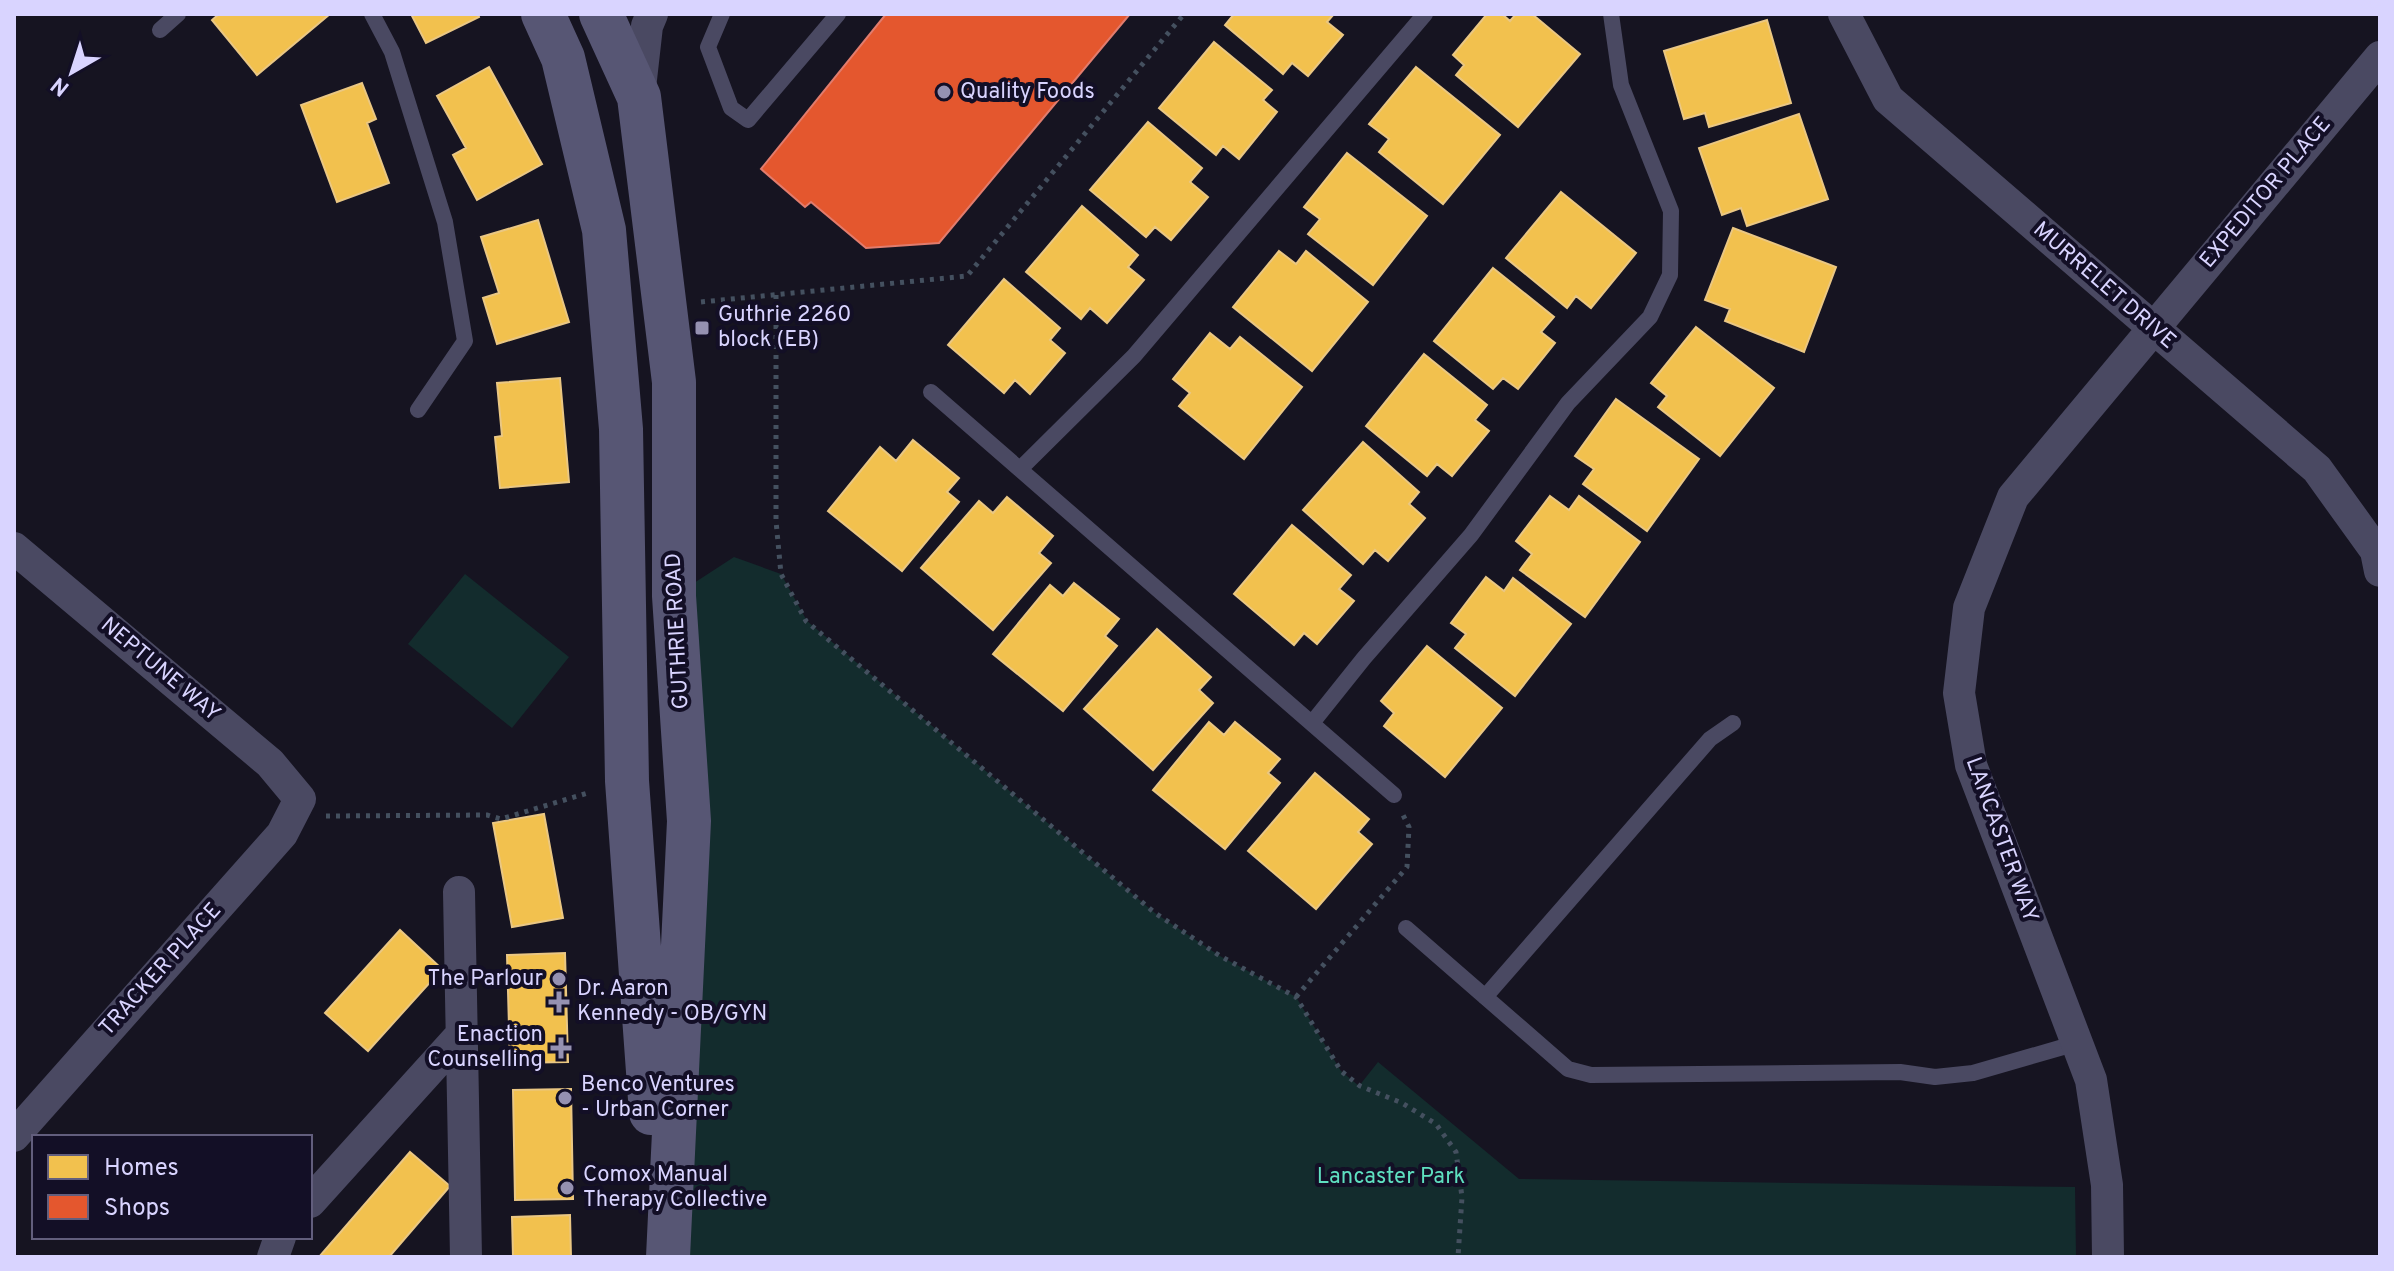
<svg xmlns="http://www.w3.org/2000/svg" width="2394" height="1271" viewBox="0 0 2394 1271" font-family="Overpass,sans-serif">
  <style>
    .green { fill: #132c2d }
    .homes { fill: #f2c14e; stroke: #eac783; stroke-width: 2 }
    .shops { fill: #e4572e; stroke: #e17c6d; stroke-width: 2 }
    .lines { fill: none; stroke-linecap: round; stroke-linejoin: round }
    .path { stroke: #44505f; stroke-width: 5; stroke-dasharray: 4 6; stroke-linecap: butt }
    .service { stroke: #4a4962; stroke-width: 16 }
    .minor { stroke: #4a4962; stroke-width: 32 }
    .secondary { stroke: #575674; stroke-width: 44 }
    .poi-dot { fill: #9591b1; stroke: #130f26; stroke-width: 3 }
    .labels { text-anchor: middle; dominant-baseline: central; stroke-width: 8; stroke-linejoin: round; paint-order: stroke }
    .poi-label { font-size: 22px; fill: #d9d4ff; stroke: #130f26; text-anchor: start }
    .street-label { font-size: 22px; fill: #d9d4ff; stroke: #130f26 }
    .park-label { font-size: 22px; fill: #5fe0c0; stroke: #130f26 }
  </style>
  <rect width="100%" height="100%" fill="#161421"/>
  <!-- green -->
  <path class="green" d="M734,557l47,17 26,47 348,292 65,43 76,41 45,74 18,15 19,-24 141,117 556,8 1,70h-1408l6,-661z
    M465,574l104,83 -57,71 -104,-84z"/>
  <!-- homes -->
  <path class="homes" d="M219,14h111l-73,61 -45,-55z
    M411,14h67l1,3 -53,26z
    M1234,14h100l-7,8 16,13 -35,41 -16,-13 -9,11 -58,-49z
    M1487,14h15l8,7 6,-7h16l48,40 -62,73 -62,-52 8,-10 -11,-10z
    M1767,20l24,83 -82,24 -4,-14 -21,6 -20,-68z
    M1214,42l58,48 -9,10 14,12 -38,47 -16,-13 -7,9 -57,-47z
    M489,67l53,97 -65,36 -24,-45 13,-7 -29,-52z
    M1416,67l84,68 -57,69 -64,-52 10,-13 -20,-15z
    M362,83l14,36 -9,4 22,60 -52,19 -36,-97z
    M1799,114l29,85 -81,27 -6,-18 -19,7 -23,-67z
    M1148,122l54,46 -12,14 18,15 -37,43 -16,-13 -9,10 -56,-47z
    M1347,153l80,63 -54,69 -65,-51 12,-15 -16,-12z
    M1561,192l75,61 -45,55 -15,-12 -9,12 -61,-50z
    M1082,206l56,49 -10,12 16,13 -37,43 -17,-15 -9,11 -55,-47z
    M538,220l31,102 -72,22 -14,-46 16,-5 -18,-56z
    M1733,228l103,39 -32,85 -79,-31 5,-12 -25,-9z
    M1279,251l17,13 10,-13 62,51 -56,69 -79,-64z
    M1493,268l61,49 -13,15 14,11 -37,46 -15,-11 -10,11 -59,-48z
    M1004,279l56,49 -10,12 15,13 -35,41 -15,-14 -11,13 -56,-48z
    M1696,327l78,61 -54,68 -62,-49 9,-11 -16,-13z
    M1210,333l20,16 10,-12 62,50 -58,72 -65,-53 11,-13 -17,-14z
    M1424,354l63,51 -12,15 14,11 -37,45 -15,-12 -10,12 -61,-50z
    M560,378l9,104 -69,6 -5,-51 7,-1 -5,-53z
    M1616,399l83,60 -52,72 -64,-47 11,-15 -19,-13z
    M913,440l46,38 -12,14 12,10 -57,69 -74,-60 52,-64 16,14z
    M1363,442l56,50 -10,12 16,14 -37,43 -13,-11 -12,14 -60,-54z
    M1550,496l19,14 10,-14 61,46 -55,75 -65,-47 12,-16 -16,-13z
    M1007,497l46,39 -14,17 12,10 -58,67 -72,-62 58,-67 14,12z
    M1292,525l59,50 -12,14 15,12 -37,43 -13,-11 -10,12 -60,-51z
    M1486,577l18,14 9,-13 58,46 -56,72 -60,-48 11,-14 -15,-11z
    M1074,583l45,36 -14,17 12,10 -54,65 -70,-57 57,-69 13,11z
    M1157,629l54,48 -12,13 14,13 -60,67 -69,-61z
    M1427,646l75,62 -57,69 -61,-51 10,-13 -13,-12z
    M1209,722l15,13 11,-13 45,37 -12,14 12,10 -55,66 -72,-59z
    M1315,773l54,46 -11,13 14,12 -56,65 -68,-58z
    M544,814l19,104 -51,9 -19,-104z
    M400,930l42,39 -74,82 -43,-38z
    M565,953l3,109 -58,1 -3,-108z
    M571,1089l2,110 -58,1 -2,-110z
    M410,1152l40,34 -61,71h-70z
    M570,1215l1,42h-58l-1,-40z"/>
  <!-- shops -->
  <path class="shops" d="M886,14h244l-191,229 -73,5 -55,-46 -6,5 -44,-38z"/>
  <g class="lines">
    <!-- path -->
    <path class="path" d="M776,295v226l5,53 25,47 349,292 65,43 76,41 45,74 19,15 42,17 34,21 20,28 6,45 -4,60
      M701,302l266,-26 217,-262
      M326,816l161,-1 14,4 90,-27
      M1296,997l111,-130 2,-40 -6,-12"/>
    <!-- service -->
    <path class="service" d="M372,14l20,38 53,170 20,119 -47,69
      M722,14l-14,33 23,61 17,12 90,-106
      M160,30l18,-16
      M931,392l463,403
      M1020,469l114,-113 291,-342
      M1312,723l52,-65 107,-123 97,-132 82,-86 20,-42 1,-64 -50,-126 -10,-71
      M1406,928l162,141 23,6 309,-3 35,5 38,-4 104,-30
      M1485,997l225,-258 23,-16"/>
    <!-- minor -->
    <path class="minor" d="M1844,14l44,85 429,370 59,82 4,20
      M639,97l8,-71 5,-12
      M14,548l256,215 30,36 -18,35 -268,302
      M459,892l7,365
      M310,1202l151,-167
      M273,1257l7,-20
      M2108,1257l-1,-72 -16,-105 -120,-315 -12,-72 10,-85 44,-111 367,-440"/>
    <!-- secondary -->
    <path class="secondary" d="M543,14l20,44 41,172 17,199 6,352 24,332
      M601,14l38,83 35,285v214l15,225 -21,436"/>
  </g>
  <!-- markers -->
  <g class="poi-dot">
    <circle cx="944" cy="92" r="8"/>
    <rect x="694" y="320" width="16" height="16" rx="4"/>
    <circle cx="559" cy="979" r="8"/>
    <path d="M555 990h8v8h8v8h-8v8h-8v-8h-8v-8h8z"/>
    <path d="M557 1036h8v8h8v8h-8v8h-8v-8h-8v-8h8z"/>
    <circle cx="565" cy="1098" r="8"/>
    <circle cx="567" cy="1188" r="8"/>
  </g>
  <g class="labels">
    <!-- poi labels -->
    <g class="poi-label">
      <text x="960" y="92">Quality Foods</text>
      <text x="718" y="315">Guthrie 2260<tspan x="718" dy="25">block (EB)</tspan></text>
      <text x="543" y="979" text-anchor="end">The Parlour</text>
      <text x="577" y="989">Dr. Aaron<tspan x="577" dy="25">Kennedy - OB/GYN</tspan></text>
      <text x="543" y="1035" text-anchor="end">Enaction<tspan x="543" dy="25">Counselling</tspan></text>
      <text x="581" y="1085">Benco Ventures<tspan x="581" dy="25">- Urban Corner</tspan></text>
      <text x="583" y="1175">Comox Manual<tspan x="583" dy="25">Therapy Collective</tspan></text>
    </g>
    <!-- street labels -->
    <g class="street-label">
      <text transform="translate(2266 193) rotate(-50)">EXPEDITOR PLACE</text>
      <text transform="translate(2104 286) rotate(41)">MURRELET DRIVE</text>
      <text transform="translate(678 631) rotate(-93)">GUTHRIE ROAD</text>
      <text transform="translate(160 670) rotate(40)">NEPTUNE WAY</text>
      <text transform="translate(2001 840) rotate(70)">LANCASTER WAY</text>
      <text transform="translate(161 970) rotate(-48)">TRACKER PLACE</text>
    </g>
    <!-- park labels -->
    <g class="park-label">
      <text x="1391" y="1177">Lancaster Park</text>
    </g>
  </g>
  <!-- border -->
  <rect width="2394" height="1271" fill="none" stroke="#d9d4ff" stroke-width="32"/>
  <!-- legend -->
  <rect x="32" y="1135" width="280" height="104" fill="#130f26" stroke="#625e7d" stroke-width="2"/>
  <rect x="48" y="1155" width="40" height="24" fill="#f2c14e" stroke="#625e7d" stroke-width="2"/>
  <text x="104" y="1175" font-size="24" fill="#d9d4ff">Homes</text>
  <rect x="48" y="1195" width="40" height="24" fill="#e4572e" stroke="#625e7d" stroke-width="2"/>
  <text x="104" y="1215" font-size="24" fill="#d9d4ff">Shops</text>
  <!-- north arrow -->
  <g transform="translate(72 72) rotate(219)" stroke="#130f26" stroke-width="6" paint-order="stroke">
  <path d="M0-6L14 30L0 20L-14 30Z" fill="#d9d4ff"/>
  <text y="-12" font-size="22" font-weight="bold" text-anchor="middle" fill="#d9d4ff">N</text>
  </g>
</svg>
